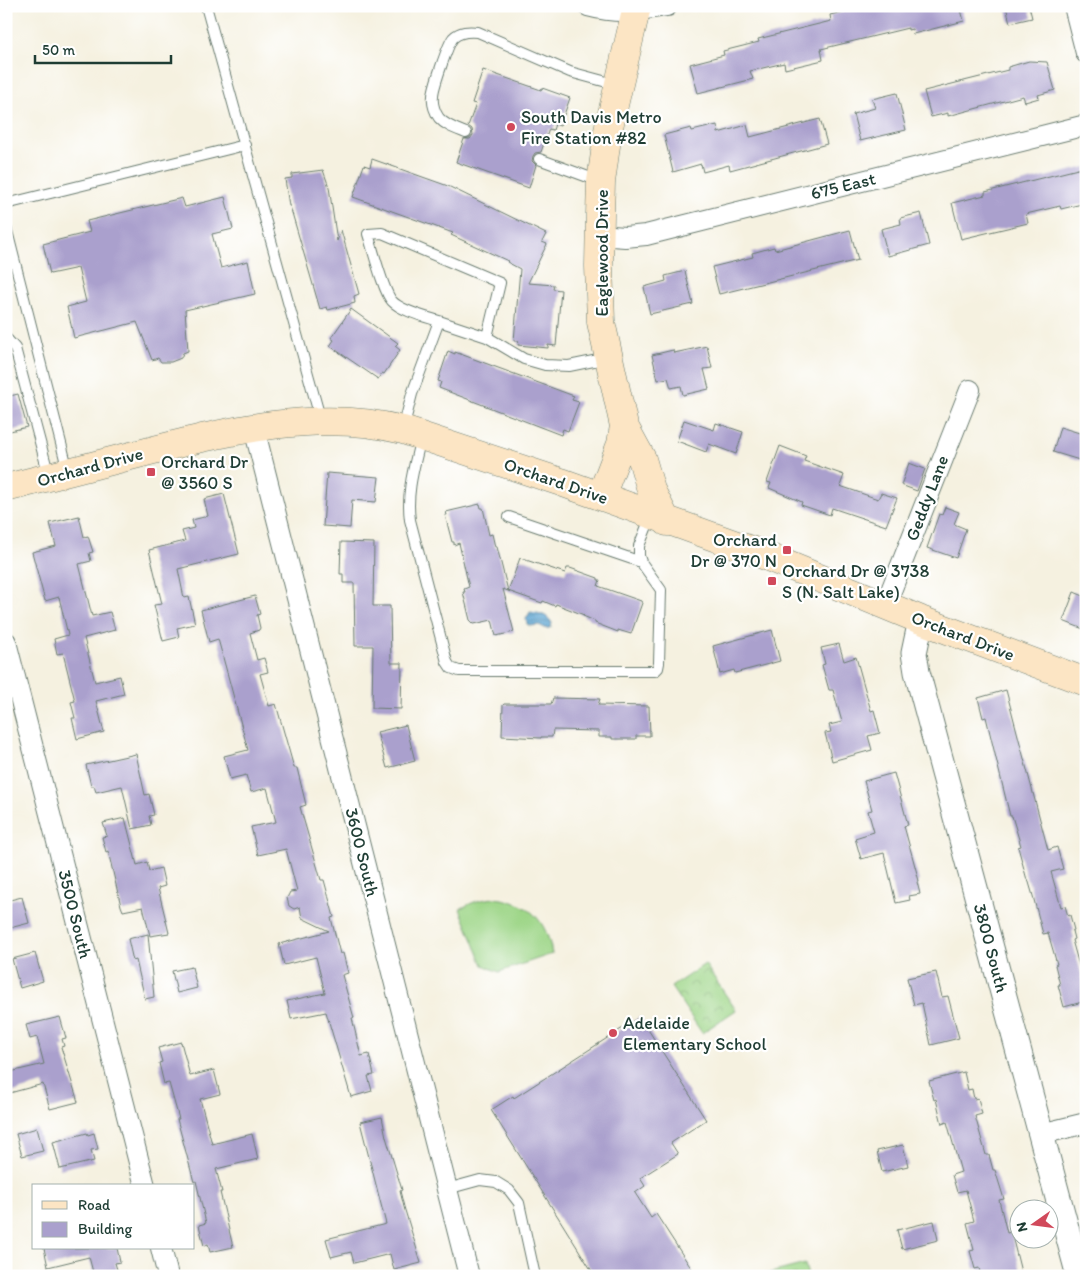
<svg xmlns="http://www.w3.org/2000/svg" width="1092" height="1282" viewBox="0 0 1092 1282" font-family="Itim,sans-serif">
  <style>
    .grass { fill: #9ed688; stroke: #5e8a5e }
    .park { fill: url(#park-crowns); stroke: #5e8a5e }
    .water { fill: url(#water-rules); stroke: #3c7082 }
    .building { fill: #aaa0cd }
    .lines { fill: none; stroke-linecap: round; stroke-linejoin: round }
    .service-casing { stroke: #6a7c70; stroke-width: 12 }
    .minor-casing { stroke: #6a7c70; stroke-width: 22 }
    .tertiary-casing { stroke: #6a7c70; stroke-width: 27 }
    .secondary-casing { stroke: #6a7c70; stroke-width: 29 }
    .service { stroke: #fff; stroke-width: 10 }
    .minor { stroke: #fff; stroke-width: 20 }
    .tertiary { stroke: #fff; stroke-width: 25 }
    .secondary { stroke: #fce5c4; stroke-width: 28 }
    .poi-dot { fill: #d1495b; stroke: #fff; stroke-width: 2 }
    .labels { text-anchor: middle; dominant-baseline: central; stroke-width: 4.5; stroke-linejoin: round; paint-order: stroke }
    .poi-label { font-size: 18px; fill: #1f3d34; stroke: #fff; text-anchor: start }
    .street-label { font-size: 18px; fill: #1f3d34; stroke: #fff }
  </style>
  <defs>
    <pattern id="park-crowns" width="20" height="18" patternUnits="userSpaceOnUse" patternTransform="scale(1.25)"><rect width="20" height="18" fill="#9ed688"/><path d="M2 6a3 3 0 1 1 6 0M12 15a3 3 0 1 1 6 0" fill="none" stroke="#80af70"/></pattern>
    <pattern id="water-rules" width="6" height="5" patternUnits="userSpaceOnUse" patternTransform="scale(1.25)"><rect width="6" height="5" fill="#58a2d0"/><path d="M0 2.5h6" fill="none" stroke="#4885aa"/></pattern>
  </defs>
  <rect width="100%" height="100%" fill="#fff"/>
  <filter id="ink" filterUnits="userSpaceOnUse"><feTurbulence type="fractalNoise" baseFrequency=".02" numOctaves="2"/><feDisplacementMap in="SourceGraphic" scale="10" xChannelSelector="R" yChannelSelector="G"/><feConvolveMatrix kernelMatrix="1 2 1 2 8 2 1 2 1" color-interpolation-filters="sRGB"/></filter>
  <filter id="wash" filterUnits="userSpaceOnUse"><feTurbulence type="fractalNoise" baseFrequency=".0096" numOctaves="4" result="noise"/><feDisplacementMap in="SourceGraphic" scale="20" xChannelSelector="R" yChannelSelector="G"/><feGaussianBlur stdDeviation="1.12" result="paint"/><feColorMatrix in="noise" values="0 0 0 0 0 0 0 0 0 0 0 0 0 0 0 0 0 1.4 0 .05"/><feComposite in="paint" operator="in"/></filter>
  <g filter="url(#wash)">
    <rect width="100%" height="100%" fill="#f5f1e0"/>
    <!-- grass -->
    <path class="grass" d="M495,898c34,4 52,22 57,56l-53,18 -16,-7 -23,-56c12,-7 21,-10 35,-11z"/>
    <!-- park -->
    <path class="park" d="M705,964l31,46 -34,23 -31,-46z
      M805,1264l3,12h-49z"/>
    <!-- water -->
    <path class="water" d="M530,612c9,1 17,2 22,11l-1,4 -4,2 -8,-4 -9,1 -3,-2 -1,-5z"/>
    <g id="blocks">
      <!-- building -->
      <path class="building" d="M868,6h92l4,15 -51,13 -1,-5 -4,1v-2l-87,21 2,11 -38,9 -1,-6 -34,8 3,8 -55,14 -8,-29 34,-9 -1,-4 36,-9 -1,-3 73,-18 -1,-6z
        M1006,6h23l3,12 -22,5z
        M1029,61l18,1 8,28 -17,5 1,3 -14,4 -2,-6 -75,20v-3l-17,4 -7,-26 84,-21v-3z
        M483,70l58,20 1,-2 28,10 -10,28 -5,-2 -2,6 -4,-1 -8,23 -6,1 -2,3 -1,5 4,4 -7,23 -73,-26 8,-23h6l3,-4 -1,-6 -4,-3 8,-22 -4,-1z
        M897,93l9,37 -46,11 -7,-27 22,-6 -3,-9z
        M820,119l7,25 -97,26 -1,-5 -26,7 -2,-8 -28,8 -9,-37 27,-7 1,3 25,-6 1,8 29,-8 3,12z
        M372,159l76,27 98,48 -4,8 5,2 -19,39 26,2 -1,4 8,1 -5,56 -8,-1v3l-30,-3 1,-4h-5l6,-72 -13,-7 1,-1 -57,-26 2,-2 -100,-36 11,-32 6,2z
        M1086,167v36l-25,6 -1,-3 -34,8 2,9 -67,16 -9,-36 33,-8v-3z
        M323,170l6,17 8,54 4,-11 18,64 -5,2 1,7 -27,7 -1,-3 -7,2 -30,-103h-1l-4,-27 7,-1v-4z
        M225,197l8,32 -21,5 9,34 27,-7 7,33 -70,16 3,41 -5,2 -2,5 -10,4h-10l-3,-4 -6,2 -15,-38 -63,16 -7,-31 19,-5 -8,-34 -28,6 -7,-30 47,-12 -3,-11 95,-23 3,9z
        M921,213l8,32 -41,11 -7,-27 20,-5 -1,-6z
        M850,230l8,30 -139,34 -7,-27 41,-10 -1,-4 22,-6 1,3z
        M685,271l8,33 -43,10 -6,-27 22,-6 -1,-5z
        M351,309l47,34 -3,3 5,4 -16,24 -2,-1 -4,6 -48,-33 4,-6 -3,-2z
        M707,346l5,22 -8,1 5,20 -26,6 -2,-9 -10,2 -3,-10 -10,2 -6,-25 21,-5 1,3z
        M448,351l7,3v-2l119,44 -2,4 7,2 -11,29 -5,-2 -2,6 -122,-47 2,-6 -3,-1z
        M18,394l9,33 -21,5v-35z
        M684,420l30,10 2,-7 27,9 -7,22 -27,-10 -3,8 -29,-11z
        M1060,427l26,8v27l-33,-10z
        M780,446l26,10 -2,5 40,14 -4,11 38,13 3,-6 16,5 -11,28 -54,-18 -2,7 -29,-10 1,-3 -33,-14 2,-5 -4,-1z
        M909,463l16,6 -8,22 -16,-6z
        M327,473l52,4 -3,25 -24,-2 -2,28 -27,-2z
        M224,494l15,60 -61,15 6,29 5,-1 6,27 -18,4 2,9 -16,4 -9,-36 8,-1 -13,-54 36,-9 -3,-10 12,-3 -2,-8 16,-4 -4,-17z
        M480,504l1,4h2l6,27 3,-1 3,13h2l11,44 -5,-2 11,43 -18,4 -4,-16 -18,4 -4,-4 -7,-28h2l-1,-3 5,-2 -10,-44 -5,2v-3h-2l-7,-27h2l-1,-3z
        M945,507l14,5 -5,12 12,5 -10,29 -29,-10 12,-34 3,1z
        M79,516l5,21 4,-1 5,16 -4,1 2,8 -12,3 13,52 18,-4 5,18 -31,8 11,44 25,-6 4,18 -28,7 8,31 -27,7 -5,-21h3l-4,-16 4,-1 -12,-48 -6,1 -3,-15 14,-4 -9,-38 -14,4 -13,-49 24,-6 -6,-23z
        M341,542l33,1 -1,63h17l1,57h11l-1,46 -29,-1 1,-62h-18l-1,-63h-11v-9h-3z
        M520,558l45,15 2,-5h3l28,10v2h2l-2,6 43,15 1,2 -11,31 -13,-4v2l-23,-9v-2l-12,-5 1,-1 -28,-11 -1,2 -12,-5 -1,2 -34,-12z
        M1074,592l12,5v33l-23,-9z
        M255,596l5,18 -3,1 3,13 -1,2 -9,3 7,27 7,-2 4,14 -8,2 9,32 7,-2 18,64h3l9,37 -6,2 21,73h3l10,37 -3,1 9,36 3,-1 5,20 -6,2 12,43h-2l9,38 8,-2 5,21 -6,1 4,15 -21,6 -25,-85 -35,7 -4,-18 38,-8 -9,-36 -32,8 -5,-21 50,-13 -27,-13 -2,-11 -6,2 -5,-3 -2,-8 3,-6 7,-1 -11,-42 -28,6 -7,-28 25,-5 -9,-34 -16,4 -5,-17 -16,4 -6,-23 24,-6 -30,-111 -9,3 -8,-32z
        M772,630l8,31 -45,12 -1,-3 -14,4 -7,-28z
        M839,644l5,17 12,-4 15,54 3,-1 6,23 -12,3 4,14 -40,11 -7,-28 6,-1 -2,-7 13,-3 -9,-32h-4l-7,-25 3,-1 -4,-16z
        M1006,690l42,160 9,-3 6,22 -12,3 10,35 4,-1 3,10 2,-1 4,15 -2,1 2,8 -2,1 14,51v10l-22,6 -6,-22h2l-5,-20 2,-1 -9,-31 -5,1 -10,-38 -5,-17 -1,1 -9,-33 3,-1 -9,-30h-2l-24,-99 -3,1 -5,-20z
        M553,698l47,1 -2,6 51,1 1,30h-14v3h-24v-2h-13v-6l-46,-1 -1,7h-11v1l-39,-2 1,-31 1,-1h47z
        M406,725l9,36 -28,7 -10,-36z
        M136,754l9,41 4,-1 5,21 -5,1 2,9 -19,4 -10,-43 -26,6 -2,-6h-3l-5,-21z
        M894,773l14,52 -4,1 15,55 -2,1 3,12 -11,2 1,4 -14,3 -12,-50 -23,6 -6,-21 19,-6 -6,-21 4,-1 -8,-29z
        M125,818l12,47 10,-3 2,9 12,-3 4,18 -7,2 11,45 -19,3 -7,-29 -20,4 -2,-5 -13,-55 -2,1 -4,-15 5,-1 -4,-13z
        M22,897l7,26 -23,6v-28z
        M148,934l6,63 -9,2 -9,-39 -3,1 -5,-22z
        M35,953l8,28 -23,7 -8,-29z
        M192,967l5,21 -20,5 -5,-22z
        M936,972l6,25 6,-1 11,42 -28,7 -9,-42 -8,2 -7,-27z
        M60,1017l6,21 -4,1 2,7 -3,1 17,55 -28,7 -7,-25 -37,10v-21l38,-9 -7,-27 -7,2 -4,-14z
        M640,1017l66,103 -35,23 7,11 -38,24 5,8 -10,7 16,25 5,-4 37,57 -8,5h-90l-104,-166 22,-14 1,2z
        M181,1042l9,34 24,-6 6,24 -20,5 12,45 40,-10 6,25 -42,10 6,23h-2l13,55 -23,5 -2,-8 -4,2 -5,-21 7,-2 -10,-42 -2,1 -17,-63h2l-10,-36 -5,1 -5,-21 3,-1 -4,-14z
        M964,1072l4,18 4,-1 2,10 4,-1 4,16 -7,2 11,39h3l4,15h2l9,29 -5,1 8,33 4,-1 11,44h-41l-2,-8 -4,1 -5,-18 4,-1 -7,-27 7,-2 -8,-31 -9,2 -5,-17 9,-3 -14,-50 -5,2 -6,-25 -2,1 -5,-19z
        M382,1117l4,20 16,53 -2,1 4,16 17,56 -27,7 -4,-16 -36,9 -3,-11 -20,5 -5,-18 60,-15 -26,-102z
        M37,1128l6,23 -21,5 -6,-22z
        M87,1133l1,2 6,-2 4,16 -7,1 3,11 -34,8 -7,-27z
        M903,1145l5,21 -26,6 -5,-21z
        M934,1221l4,19 -36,9 -5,-19z
        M44,1248h73l3,14 -5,1 4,13h-25l-5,-19 -41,10z"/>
    </g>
  </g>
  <g filter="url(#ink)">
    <use href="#blocks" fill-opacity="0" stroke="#6a7c70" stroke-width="1"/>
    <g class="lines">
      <defs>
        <path id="service" d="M206,6l115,415
          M466,133c-10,-4 -20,-7 -27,-15 -4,-6 -7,-14 -6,-22 0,-8 15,-52 20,-58 7,-7 16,-7 25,-6l92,40 48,13
          M539,159l60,22
          M6,204l239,-59
          M6,227l62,244
          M439,321c-13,-4 -38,-10 -47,-20 -9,-10 -19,-52 -24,-67l14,-1 118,50 -13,54
          M6,338l9,10 34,128
          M403,429l9,-35 27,-73 48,16 37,22 21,6 24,1 39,-8
          M421,437c-6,27 -15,54 -11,83l37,142 4,6 8,3h196l3,-3 1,-5 2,-73 -20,-28 -2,-6v-10l12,-30
          M509,517l132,45
          M447,1189l33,-9 16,2 13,8 10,13 16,73"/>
        <path id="minor" d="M588,6c30,8 49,5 79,0
          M1074,6l12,47
          M599,235l26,2 21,-2 440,-110
          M254,428l215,848
          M885,606l85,-216
          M6,642l139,544
          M1041,1134l45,-11
          M161,1248l7,28"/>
        <path id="tertiary" d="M921,620l-7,33 3,19 162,604"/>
        <path id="secondary" d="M624,426l18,33 9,31 16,32
          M6,488c47,-12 93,-24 140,-36 81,-21 173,-44 257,-22l158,52 195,70 165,68 165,62
          M601,496l20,-52 3,-18 -23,-104 -2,-56 1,-51 1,-33 7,-51 29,-125"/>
      </defs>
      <!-- service casing -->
      <use href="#service" class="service-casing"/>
      <!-- minor casing -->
      <use href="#minor" class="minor-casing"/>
      <!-- tertiary casing -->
      <use href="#tertiary" class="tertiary-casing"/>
      <!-- secondary casing -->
      <use href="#secondary" class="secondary-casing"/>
      <!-- service -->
      <use href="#service" class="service"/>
      <!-- minor -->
      <use href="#minor" class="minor"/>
      <!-- tertiary -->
      <use href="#tertiary" class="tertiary"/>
      <!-- secondary -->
      <use href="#secondary" class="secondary"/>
    </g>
  </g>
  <!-- markers -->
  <g class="poi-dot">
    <circle cx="511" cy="127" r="5"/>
    <rect x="146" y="467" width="10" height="10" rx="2.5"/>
    <rect x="782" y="545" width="10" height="10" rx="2.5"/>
    <rect x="767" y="576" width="10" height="10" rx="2.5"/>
    <circle cx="613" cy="1033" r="5"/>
  </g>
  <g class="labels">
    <!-- poi labels -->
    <g class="poi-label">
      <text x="521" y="117">South Davis Metro<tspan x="521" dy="21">Fire Station #82</tspan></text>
      <text x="161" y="462">Orchard Dr<tspan x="161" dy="21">@ 3560 S</tspan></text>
      <text x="777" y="540" text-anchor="end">Orchard<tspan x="777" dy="21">Dr @ 370 N</tspan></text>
      <text x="782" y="571">Orchard Dr @ 3738<tspan x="782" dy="21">S (N. Salt Lake)</tspan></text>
      <text x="623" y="1023">Adelaide<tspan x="623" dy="21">Elementary School</tspan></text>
    </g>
    <!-- street labels -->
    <g class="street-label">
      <text transform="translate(843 186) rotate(-14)">675 East</text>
      <text transform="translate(602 253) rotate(-90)">Eaglewood Drive</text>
      <text transform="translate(90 467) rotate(-15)">Orchard Drive</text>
      <text transform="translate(556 481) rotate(19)">Orchard Drive</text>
      <text transform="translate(927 498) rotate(-69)">Geddy Lane</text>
      <text transform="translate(963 636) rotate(21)">Orchard Drive</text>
      <text transform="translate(362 852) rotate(76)">3600 South</text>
      <text transform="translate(75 914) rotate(76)">3500 South</text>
      <text transform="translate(991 948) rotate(75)">3800 South</text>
    </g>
  </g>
  <!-- margin -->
  <rect width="1092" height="1282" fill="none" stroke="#fff" stroke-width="25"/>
  <!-- legend -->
  <rect x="32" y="1184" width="162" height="65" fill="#ffffff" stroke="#a5b1ae"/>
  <rect x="42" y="1201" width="25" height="8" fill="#fce5c4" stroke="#a5b1ae"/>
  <text x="78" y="1210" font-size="15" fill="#1f3d34">Road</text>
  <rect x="42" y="1222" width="25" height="15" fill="#aaa0cd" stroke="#a5b1ae"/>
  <text x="78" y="1234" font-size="15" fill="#1f3d34">Building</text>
  <!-- north arrow -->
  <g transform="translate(1034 1224) rotate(256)"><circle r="24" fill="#ffffff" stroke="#a5b1ae"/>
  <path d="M0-4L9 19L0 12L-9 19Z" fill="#d1495b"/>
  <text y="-8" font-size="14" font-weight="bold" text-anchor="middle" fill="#1f3d34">N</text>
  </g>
  <!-- scale -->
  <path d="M35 55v8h136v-8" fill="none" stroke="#1f3d34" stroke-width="2.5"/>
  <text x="42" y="55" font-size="15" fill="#1f3d34" stroke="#ffffff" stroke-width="4" paint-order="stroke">50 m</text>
</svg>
